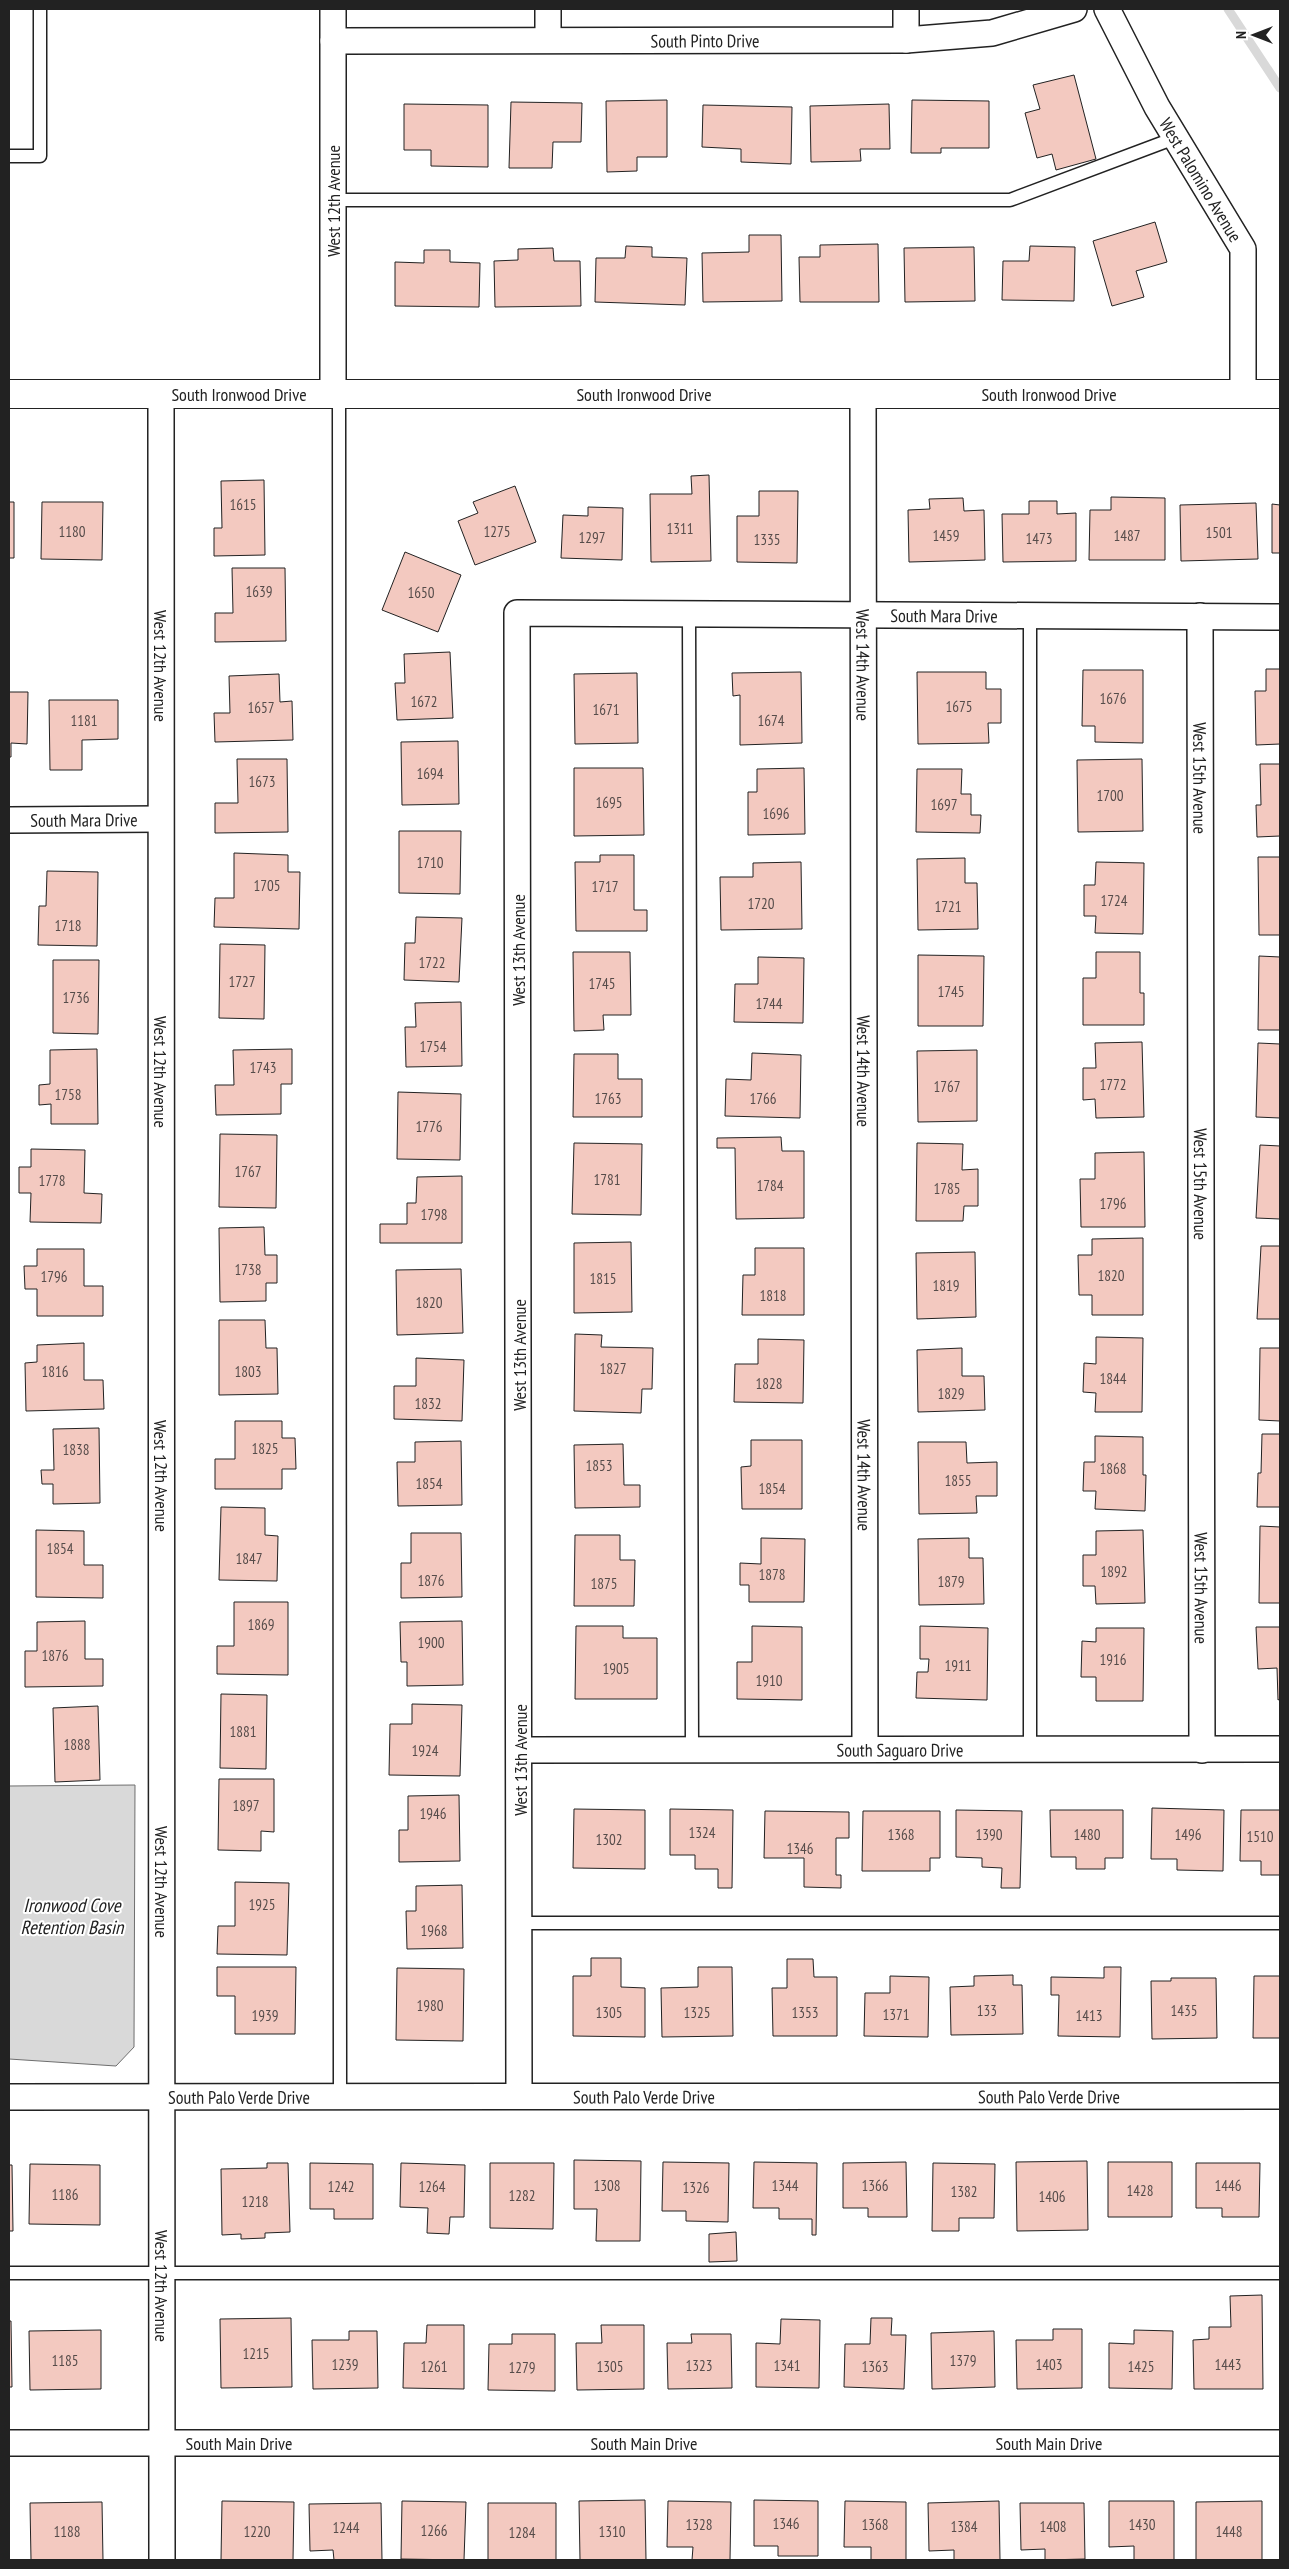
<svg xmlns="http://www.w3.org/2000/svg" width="1289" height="2569" viewBox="0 0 1289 2569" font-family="'PT Sans Narrow',sans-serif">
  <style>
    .water { fill: #d9d9d9; stroke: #6f6f6f }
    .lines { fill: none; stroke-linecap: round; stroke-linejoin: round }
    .stream { stroke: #d9d9d9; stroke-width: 9 }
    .building { fill: #f3c9c0; stroke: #222 }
    .lane-casing { stroke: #222; stroke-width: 15 }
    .street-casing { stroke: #222; stroke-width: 28 }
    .primary-casing { stroke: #222; stroke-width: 30 }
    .lane { stroke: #fff; stroke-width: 12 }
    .street { stroke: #fff; stroke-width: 25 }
    .primary { stroke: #fff; stroke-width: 28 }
    .labels { text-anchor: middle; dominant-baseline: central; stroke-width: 4; stroke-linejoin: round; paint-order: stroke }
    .number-label { font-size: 15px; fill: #564c4a }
    .street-label { font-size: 18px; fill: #222; stroke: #fff }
    .water-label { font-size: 19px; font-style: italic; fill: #222; stroke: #fff }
  </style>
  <rect width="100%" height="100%" fill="#fff"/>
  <!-- water -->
  <path class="water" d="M135,1785l-1,262 -18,19 -107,-7v-273z"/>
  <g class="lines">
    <!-- stream -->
    <path class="stream" d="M1228,9l52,79"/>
  </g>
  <!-- building -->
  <path class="building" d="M1074,75l22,84 -40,11 -4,-16 -15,4 -12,-45 15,-4 -7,-24z
    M667,100v57h-30v14l-30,1 -1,-71z
    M912,100l77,1v47h-48v5h-30z
    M511,102l71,1 -1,39h-28l-1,26h-43z
    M404,104l84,1v62l-57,-1v-16h-27z
    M889,104l1,45h-30l1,12 -50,1 -1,-56z
    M703,105l89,2 -1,57 -50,-2v-13l-39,-2z
    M1155,222l12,40 -31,9 8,26 -32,9 -19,-65z
    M749,235h32l1,66 -79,1 -1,-49 47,-1z
    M878,244l1,58h-79l-1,-45h21v-12z
    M626,246l26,1v10l35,1 -2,47 -90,-3 1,-44h29z
    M1030,246l45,1 -1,54 -72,-1 1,-39h26z
    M974,247l1,54 -70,1 -1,-54z
    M553,248l1,13h26l1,45 -86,1 -1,-46 24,-1v-11z
    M424,250h26v12l30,1 -1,44 -84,-1v-44l29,1z
    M709,475l2,86 -60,1 -1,-68h42l-1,-18z
    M264,480l1,75 -51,1v-28h8l-1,-47z
    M515,486l21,56 -61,23 -17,-44 20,-8 -5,-11z
    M759,491h39l-1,72 -60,-1v-46h22z
    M1111,497l54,1v62h-76l1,-50h21z
    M963,498l1,13 20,-1 1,50 -76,2 -1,-52 22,-1 -1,-10z
    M1029,501h28v13l19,-1v48l-73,1 -1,-48h27z
    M9,502h5v56h-5z
    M42,502h61l-1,58 -61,-1z
    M1256,503l2,56 -77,2 -1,-56z
    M1272,504l8,1v48h-8z
    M588,507l35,1 -1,52 -61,-2 2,-43 25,1z
    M405,552l56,23 -23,57 -56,-22z
    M232,568h53l1,73 -71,1v-29h18z
    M450,652l3,66 -56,2 -2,-37h10l-1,-29z
    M1266,669h14v75l-24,1 -1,-54h11z
    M1083,670h60v73l-48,-1v-16h-13z
    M801,672l1,71 -62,2v-50l-7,1 -1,-23z
    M917,672h69v17h15v34h-13l1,20 -71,1z
    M637,673l1,70 -63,1 -1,-70z
    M279,674l1,28 12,-1 1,39 -78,2 -1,-29h16l-1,-37z
    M9,692h19l-1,52 -16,-1v14h-2z
    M49,700h69v39l-36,1v30h-32z
    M458,741l1,63 -57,1 -1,-63z
    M237,759h50l1,73 -73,1v-30h23z
    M1142,759l1,72 -65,1 -1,-72z
    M1260,764h20v72l-23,1 -1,-32h5z
    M574,768h69l1,67 -70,1z
    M804,768l1,66 -57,1v-43h9v-23z
    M917,769h45l-1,25h10v21h10l-1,18 -64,-1z
    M399,831h62l-1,63 -61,-1z
    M234,853l54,2v17h12l-1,57 -85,-2 1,-29h19z
    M600,855h34v55h13v21h-71l-1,-69h25z
    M1258,857h22v78h-21z
    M965,858v25h12l1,46 -60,1 -1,-71z
    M801,862l1,67 -81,1 -1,-53h33v-14z
    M1096,862l48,1 -1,71 -48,-1 1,-17h-12v-31h11z
    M47,871l51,1 -1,74 -59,-1 1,-39h7z
    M416,917l46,1 -3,64 -55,-2 1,-37h10z
    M220,944l45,1 -1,74 -45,-1z
    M573,952h57l1,63h-28l1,15 -30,1z
    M1096,952h44v41h4v32h-61v-47h13z
    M918,955l66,1 -1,70h-65z
    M1259,956l21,1v73h-22z
    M758,957l46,1 -1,65 -69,-1 1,-38h23z
    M53,960h46l-1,74 -45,-1z
    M461,1002l1,64 -56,1 -1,-40h11l-1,-24z
    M1142,1042l2,75 -48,1 -1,-19 -12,1v-32h13l-1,-25z
    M1258,1043l22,1v74l-24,-1z
    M97,1049l1,75h-47v-20l-12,1v-20l11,-1v-34z
    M292,1049v35h-11v30l-65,1 -1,-30h19l-1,-35z
    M977,1050v71l-59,1 -1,-71z
    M752,1053l49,2 -1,63 -75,-2 1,-37 25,1z
    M574,1054h44v25h24v38h-69z
    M398,1092l63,2 -1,66 -63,-1z
    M220,1134l57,1 -1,73 -57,-1z
    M781,1137l1,14h22v67l-68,1 -1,-71h-18v-10z
    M574,1143l68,1 -1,71 -69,-1z
    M917,1143l46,1 -1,26 16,-1v37h-14l-1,15h-47z
    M1260,1145l20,1v73l-24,-1z
    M31,1149l54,1 -1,43 18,1 -1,29 -71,-1 1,-29h-12v-26h12z
    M1144,1152l1,75h-64l-1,-48h15v-26z
    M462,1176v67h-82v-19h27v-21h9l1,-26z
    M264,1227l1,28h12v28h-11v18l-46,1 -1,-74z
    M1143,1238v77h-51v-20h-13l-1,-40h14v-16z
    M631,1242l1,70 -58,1v-70z
    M1261,1246h19v73h-23z
    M755,1248h49v67h-62l1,-40h12z
    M37,1249h47v37h19v30h-66v-27h-12l-1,-23h13z
    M975,1252l1,65 -59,2 -1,-66z
    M461,1269l2,64 -66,2 -1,-65z
    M219,1320h46l1,28h11l1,46 -59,1z
    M575,1334l27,1 -1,12 52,1 -1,41h-10l-1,24 -67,-2z
    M1096,1337l47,1 -1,74h-47l1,-19 -13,-1 1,-29 12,1z
    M758,1339l46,1 -1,63 -69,-1 1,-38h23z
    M84,1343v37h19l1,29 -78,2 -1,-48 12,-1v-17z
    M962,1348v28h22l1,34 -67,2 -1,-62z
    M1260,1348h20v73l-21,-1z
    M416,1358l48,2 -2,61 -68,-2v-33h22z
    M235,1421h47v17h13l1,31h-14v20h-67v-30h20z
    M99,1428l1,75 -47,1v-20h-11l-1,-14h13l-1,-41z
    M1262,1434h18v73h-23l1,-34h3z
    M1095,1436l48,1v38h3l-1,36 -50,-2 1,-18h-13l1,-29h11z
    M751,1440h51v69h-60l-1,-42 10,-1z
    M461,1441l1,64 -64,1 -1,-44h18v-20z
    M918,1442h48l1,21 30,-1v34h-21l1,17 -58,1z
    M623,1444l1,41h16v22l-65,1 -1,-63z
    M221,1507l44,1v27l13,1 -1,45 -58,-1z
    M1260,1526l20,1v76h-21z
    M36,1530l48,1v34h19v33l-67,-1z
    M1143,1530l2,73 -49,1 -1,-18h-12v-31h13v-24z
    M411,1533h50l1,64 -61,1v-35h10z
    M575,1535h45v25h15l-1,46h-60z
    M761,1538l44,1 -1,63h-55v-17h-9v-22l21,1z
    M969,1538v20h14l1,46 -65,1 -1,-66z
    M234,1602h54v73l-71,-1v-28h17z
    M85,1621v38h18v27l-78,1v-36h12v-29z
    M462,1621l1,64 -56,1v-24h-6l-1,-40z
    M576,1626h47v12h34v61h-82z
    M752,1626l50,1v73l-65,-1v-37h15z
    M920,1626l68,2 -1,72 -71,-2 1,-26h11l1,-13h-9z
    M1256,1627h24v72l-2,1 -1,-32 -19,1z
    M1096,1628h48l-1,73h-47v-24h-15l1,-36 14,1z
    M221,1694l46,1 -1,74 -46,-1z
    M412,1704l50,1 -2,71 -71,-1 1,-51h22z
    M98,1706l2,74 -45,2 -2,-74z
    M219,1779h55v53l-13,-1v20l-43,-1z
    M459,1795l1,66 -61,1v-32h9v-34z
    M1152,1808l72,2 -1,61 -46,-1v-11h-26z
    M574,1809l71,1v59l-72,-1z
    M670,1809l63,1 -1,78h-14v-19h-23v-14h-25z
    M956,1810l66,1 -2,77h-19l1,-20 -20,-1v-9l-26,-1z
    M1050,1810h73v48h-18v11h-29v-12h-25z
    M1241,1810h39v65h-19v-14h-21z
    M765,1811l84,1v26h-13v37h5v13l-37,-1v-29h-40z
    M863,1811h77v47h-10v13h-68z
    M235,1882l54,1 -2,72 -70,-1 1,-28h17z
    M462,1885l1,63 -56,1 -1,-38h10v-25z
    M591,1958h30v29l24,1v49l-72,-1v-60h18z
    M787,1959h26l1,18h23v59h-64l-1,-48h15z
    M217,1967h79l-1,67h-60v-38h-18z
    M698,1967h34l1,69 -71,1 -1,-49 37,-1z
    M1104,1967h17l-1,70 -62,-1 1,-41h-8v-18l53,1z
    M397,1968l67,1 -1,72 -67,-1z
    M1013,1975v10h9l1,49 -72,1 -1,-48 24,-1v-10z
    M890,1976l39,1 -1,60 -64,-1 1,-43h25z
    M1254,1976h26v62h-27z
    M1171,1978h45l1,60 -65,1 -1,-58h20z
    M574,2160l67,1 -1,80h-44l1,-32h-23z
    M1087,2161l1,69 -71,1 -1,-69z
    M663,2162l66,1 -1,59 -42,-1v-10h-24z
    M754,2162l63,1 -1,72h-4v-16h-33v-11h-26z
    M906,2162l1,55h-39v-9h-25v-45z
    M1108,2162h64v55h-64z
    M267,2163h21l2,69 -25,1v5l-24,1v-5l-19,1 -1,-66 46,-1z
    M310,2163l63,1v55h-39v-10h-24z
    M401,2163l64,2 -1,52h-14l-1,17 -22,-1 1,-25 -28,-1z
    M490,2163h64l-1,66 -63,-1z
    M933,2163l62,1 -1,54h-35v13h-27z
    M1196,2163h64l-1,54h-37v-9h-26z
    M30,2164l70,1v60l-71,-1z
    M9,2165h3l1,66h-4z
    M736,2232l1,29 -28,1v-28z
    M1262,2295l1,94h-69l-1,-49 16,-1v-12h22l-1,-31z
    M291,2318l1,69 -71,1 -1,-69z
    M871,2318h21l-1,17h15l-2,54 -60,-2 1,-43h25z
    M781,2319l39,1 -1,68 -63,-1v-44l24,1z
    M9,2321h2l1,66h-3z
    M427,2325h37v64l-61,-1 1,-45h22z
    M601,2325h43v64l-67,1 -1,-47h26z
    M1053,2329h29v59l-65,1 -1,-49h37z
    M101,2330v59l-71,1 -1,-59z
    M1134,2330l39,1 -1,58 -63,-1v-45l25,1z
    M349,2331h28l1,57 -65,1 -1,-49h37z
    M994,2331l1,56 -63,2 -1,-56z
    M512,2334h43v57l-67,-1 1,-46h23z
    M691,2334h40l1,54 -64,1 -1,-46h25z
    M645,2500l1,60h-66l-1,-59z
    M754,2500l64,1v55h-40v-10h-24z
    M222,2501l72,1 -1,58h-72z
    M402,2501l64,1 -2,58 -63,-1z
    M668,2501l63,1 -1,58h-38l1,-13h-26z
    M845,2501l61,1v58h-35v-13h-27z
    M999,2501l1,59h-46v-10l-25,1 -1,-48z
    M1109,2501h65v59h-40v-14l-25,1z
    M1262,2501v59h-66v-58z
    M102,2502l1,58h-72l-1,-57z
    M381,2503l1,57h-48l-1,-10 -23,1 -1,-47z
    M488,2503h68v57h-68z
    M1020,2503h64l1,56 -40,1v-11l-24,1z"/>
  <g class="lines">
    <defs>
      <path id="lane" d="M9,156h31v-147
        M333,200h677l165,-62
        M339,393l1,1703
        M689,615l3,1134
        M1030,616v1133
        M520,1923h760
        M9,2273h1271"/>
      <g id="street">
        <path d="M333,9v384"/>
        <path d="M548,9v31"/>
        <path d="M906,9v31"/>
        <path id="s1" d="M1107,9l50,98 86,142v145"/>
        <path id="s2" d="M333,41l573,-1 86,-7 82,-24"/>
        <path id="s3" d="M863,393l2,1355"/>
        <path id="s4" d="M161,394l1,2166"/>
        <path id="s5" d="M1200,616l2,1134"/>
        <path id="s6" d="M9,820l151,-1"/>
        <path id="s7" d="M520,1750l760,-1"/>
        <path id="s8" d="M519,2096l-2,-1483 763,4"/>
        <path id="s9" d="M9,2097l1271,-1"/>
        <path id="s10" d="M9,2443h1271"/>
      </g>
      <g id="primary">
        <path id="s11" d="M9,394h1271"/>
      </g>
    </defs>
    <!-- lane casing -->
    <use href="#lane" class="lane-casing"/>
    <!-- street casing -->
    <use href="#street" class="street-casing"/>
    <!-- primary casing -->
    <use href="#primary" class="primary-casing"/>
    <!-- lane -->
    <use href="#lane" class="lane"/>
    <!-- street -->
    <use href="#street" class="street"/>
    <!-- primary -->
    <use href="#primary" class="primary"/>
  </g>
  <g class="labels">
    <!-- number labels -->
    <g class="number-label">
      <text x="243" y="504">1615</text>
      <text x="680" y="528">1311</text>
      <text x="72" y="531">1180</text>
      <text x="497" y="531">1275</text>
      <text x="1219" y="532">1501</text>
      <text x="946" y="535">1459</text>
      <text x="1127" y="535">1487</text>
      <text x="592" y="537">1297</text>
      <text x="1039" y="538">1473</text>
      <text x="767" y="539">1335</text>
      <text x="259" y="591">1639</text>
      <text x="421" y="592">1650</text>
      <text x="1113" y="698">1676</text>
      <text x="424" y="701">1672</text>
      <text x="959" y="706">1675</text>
      <text x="261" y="707">1657</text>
      <text x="606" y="709">1671</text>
      <text x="84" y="720">1181</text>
      <text x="771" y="720">1674</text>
      <text x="430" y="773">1694</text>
      <text x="262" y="781">1673</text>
      <text x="1110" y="795">1700</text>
      <text x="609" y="802">1695</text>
      <text x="944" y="804">1697</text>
      <text x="776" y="813">1696</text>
      <text x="430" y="862">1710</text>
      <text x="267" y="885">1705</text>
      <text x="605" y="886">1717</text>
      <text x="1114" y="900">1724</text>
      <text x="761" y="903">1720</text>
      <text x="948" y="906">1721</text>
      <text x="68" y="925">1718</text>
      <text x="432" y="962">1722</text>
      <text x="242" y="981">1727</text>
      <text x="602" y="983">1745</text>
      <text x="951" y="991">1745</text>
      <text x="76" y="997">1736</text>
      <text x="769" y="1003">1744</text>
      <text x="433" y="1046">1754</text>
      <text x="263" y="1067">1743</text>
      <text x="1113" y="1084">1772</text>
      <text x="947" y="1086">1767</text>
      <text x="68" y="1094">1758</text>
      <text x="608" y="1098">1763</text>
      <text x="763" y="1098">1766</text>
      <text x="429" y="1126">1776</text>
      <text x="248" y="1171">1767</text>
      <text x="607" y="1179">1781</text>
      <text x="52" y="1180">1778</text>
      <text x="770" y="1185">1784</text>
      <text x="947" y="1188">1785</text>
      <text x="1113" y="1203">1796</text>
      <text x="434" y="1214">1798</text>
      <text x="248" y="1269">1738</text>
      <text x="1111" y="1275">1820</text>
      <text x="54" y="1276">1796</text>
      <text x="603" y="1278">1815</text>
      <text x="946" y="1285">1819</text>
      <text x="773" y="1295">1818</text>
      <text x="429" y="1302">1820</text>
      <text x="613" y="1368">1827</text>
      <text x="55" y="1371">1816</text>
      <text x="248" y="1371">1803</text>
      <text x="1113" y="1378">1844</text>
      <text x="769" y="1383">1828</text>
      <text x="951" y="1393">1829</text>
      <text x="428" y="1403">1832</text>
      <text x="265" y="1448">1825</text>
      <text x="76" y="1449">1838</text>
      <text x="599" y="1465">1853</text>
      <text x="1113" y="1468">1868</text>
      <text x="958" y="1480">1855</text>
      <text x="429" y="1483">1854</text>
      <text x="772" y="1488">1854</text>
      <text x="60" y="1548">1854</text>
      <text x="249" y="1558">1847</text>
      <text x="1114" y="1571">1892</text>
      <text x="772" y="1574">1878</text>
      <text x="431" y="1580">1876</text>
      <text x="951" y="1581">1879</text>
      <text x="604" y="1583">1875</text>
      <text x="261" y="1624">1869</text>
      <text x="431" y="1642">1900</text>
      <text x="55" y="1655">1876</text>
      <text x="1113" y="1659">1916</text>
      <text x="958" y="1665">1911</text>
      <text x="616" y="1668">1905</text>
      <text x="769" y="1680">1910</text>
      <text x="243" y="1731">1881</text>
      <text x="77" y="1744">1888</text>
      <text x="425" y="1750">1924</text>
      <text x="246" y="1805">1897</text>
      <text x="433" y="1813">1946</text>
      <text x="702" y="1832">1324</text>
      <text x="901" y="1834">1368</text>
      <text x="989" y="1834">1390</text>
      <text x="1087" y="1834">1480</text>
      <text x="1188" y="1834">1496</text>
      <text x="1260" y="1836">1510</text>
      <text x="609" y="1839">1302</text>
      <text x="800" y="1848">1346</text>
      <text x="262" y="1904">1925</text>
      <text x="434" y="1930">1968</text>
      <text x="430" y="2005">1980</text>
      <text x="987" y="2010">133</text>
      <text x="1184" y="2010">1435</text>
      <text x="609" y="2012">1305</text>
      <text x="697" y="2012">1325</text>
      <text x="805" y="2012">1353</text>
      <text x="896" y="2014">1371</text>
      <text x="265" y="2015">1939</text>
      <text x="1089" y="2015">1413</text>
      <text x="607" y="2185">1308</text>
      <text x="785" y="2185">1344</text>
      <text x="875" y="2185">1366</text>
      <text x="1228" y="2185">1446</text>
      <text x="341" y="2186">1242</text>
      <text x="432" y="2186">1264</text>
      <text x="696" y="2187">1326</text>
      <text x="1140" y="2190">1428</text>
      <text x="964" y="2191">1382</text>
      <text x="65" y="2194">1186</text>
      <text x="522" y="2195">1282</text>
      <text x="1052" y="2196">1406</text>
      <text x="255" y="2201">1218</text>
      <text x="256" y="2353">1215</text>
      <text x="65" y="2360">1185</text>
      <text x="963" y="2360">1379</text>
      <text x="345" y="2364">1239</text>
      <text x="1049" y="2364">1403</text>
      <text x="1228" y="2364">1443</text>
      <text x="699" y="2365">1323</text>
      <text x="787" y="2365">1341</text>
      <text x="434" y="2366">1261</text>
      <text x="610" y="2366">1305</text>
      <text x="875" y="2366">1363</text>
      <text x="1141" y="2366">1425</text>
      <text x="522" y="2367">1279</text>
      <text x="786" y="2523">1346</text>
      <text x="699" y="2524">1328</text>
      <text x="875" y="2524">1368</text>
      <text x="1142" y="2524">1430</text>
      <text x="964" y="2526">1384</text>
      <text x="1053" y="2526">1408</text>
      <text x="346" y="2527">1244</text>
      <text x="434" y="2530">1266</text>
      <text x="67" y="2531">1188</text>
      <text x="257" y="2531">1220</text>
      <text x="612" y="2531">1310</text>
      <text x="1229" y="2531">1448</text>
      <text x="522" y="2532">1284</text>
    </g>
    <!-- street labels -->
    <g class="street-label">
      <text stroke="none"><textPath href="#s2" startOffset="372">South Pinto Drive</textPath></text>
      <text stroke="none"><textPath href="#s1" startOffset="195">West Palomino Avenue</textPath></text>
      <text transform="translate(333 201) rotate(-90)">West 12th Avenue</text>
      <text stroke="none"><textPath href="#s11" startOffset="230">South Ironwood Drive</textPath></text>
      <text stroke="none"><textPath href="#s11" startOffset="635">South Ironwood Drive</textPath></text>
      <text stroke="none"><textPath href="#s11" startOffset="1040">South Ironwood Drive</textPath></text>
      <text stroke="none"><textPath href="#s8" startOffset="1910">South Mara Drive</textPath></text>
      <text stroke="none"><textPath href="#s3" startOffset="272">West 14th Avenue</textPath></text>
      <text stroke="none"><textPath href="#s4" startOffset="272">West 12th Avenue</textPath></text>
      <text stroke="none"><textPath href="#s5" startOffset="162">West 15th Avenue</textPath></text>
      <text stroke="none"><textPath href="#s6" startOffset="75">South Mara Drive</textPath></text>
      <text transform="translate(518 950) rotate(-90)">West 13th Avenue</text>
      <text stroke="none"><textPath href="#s3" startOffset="678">West 14th Avenue</textPath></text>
      <text stroke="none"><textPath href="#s4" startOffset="678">West 12th Avenue</textPath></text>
      <text stroke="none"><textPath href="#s5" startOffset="568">West 15th Avenue</textPath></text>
      <text transform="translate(519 1355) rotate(-90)">West 13th Avenue</text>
      <text stroke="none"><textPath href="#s3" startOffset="1082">West 14th Avenue</textPath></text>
      <text stroke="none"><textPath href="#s4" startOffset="1082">West 12th Avenue</textPath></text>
      <text stroke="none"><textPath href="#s5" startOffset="972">West 15th Avenue</textPath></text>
      <text stroke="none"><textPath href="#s7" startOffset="380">South Saguaro Drive</textPath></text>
      <text transform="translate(520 1760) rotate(-90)">West 13th Avenue</text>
      <text stroke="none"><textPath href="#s4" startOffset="1488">West 12th Avenue</textPath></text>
      <text stroke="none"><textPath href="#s9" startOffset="230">South Palo Verde Drive</textPath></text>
      <text stroke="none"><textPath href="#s9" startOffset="635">South Palo Verde Drive</textPath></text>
      <text stroke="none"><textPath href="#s9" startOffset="1040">South Palo Verde Drive</textPath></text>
      <text stroke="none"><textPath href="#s4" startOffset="1892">West 12th Avenue</textPath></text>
      <text stroke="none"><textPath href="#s10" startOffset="230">South Main Drive</textPath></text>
      <text stroke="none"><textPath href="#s10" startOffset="635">South Main Drive</textPath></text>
      <text stroke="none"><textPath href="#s10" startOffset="1040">South Main Drive</textPath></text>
    </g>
    <!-- water labels -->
    <g class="water-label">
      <text x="72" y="1905">Ironwood Cove<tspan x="72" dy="22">Retention Basin</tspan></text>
    </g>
  </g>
  <!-- border -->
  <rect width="1289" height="2569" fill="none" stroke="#222222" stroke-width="20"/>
  <!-- north arrow -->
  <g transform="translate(1254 35) rotate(270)" stroke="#ffffff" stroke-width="4" paint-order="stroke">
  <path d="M0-4L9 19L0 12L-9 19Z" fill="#222222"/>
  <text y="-8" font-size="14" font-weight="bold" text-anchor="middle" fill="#222222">N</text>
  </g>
</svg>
